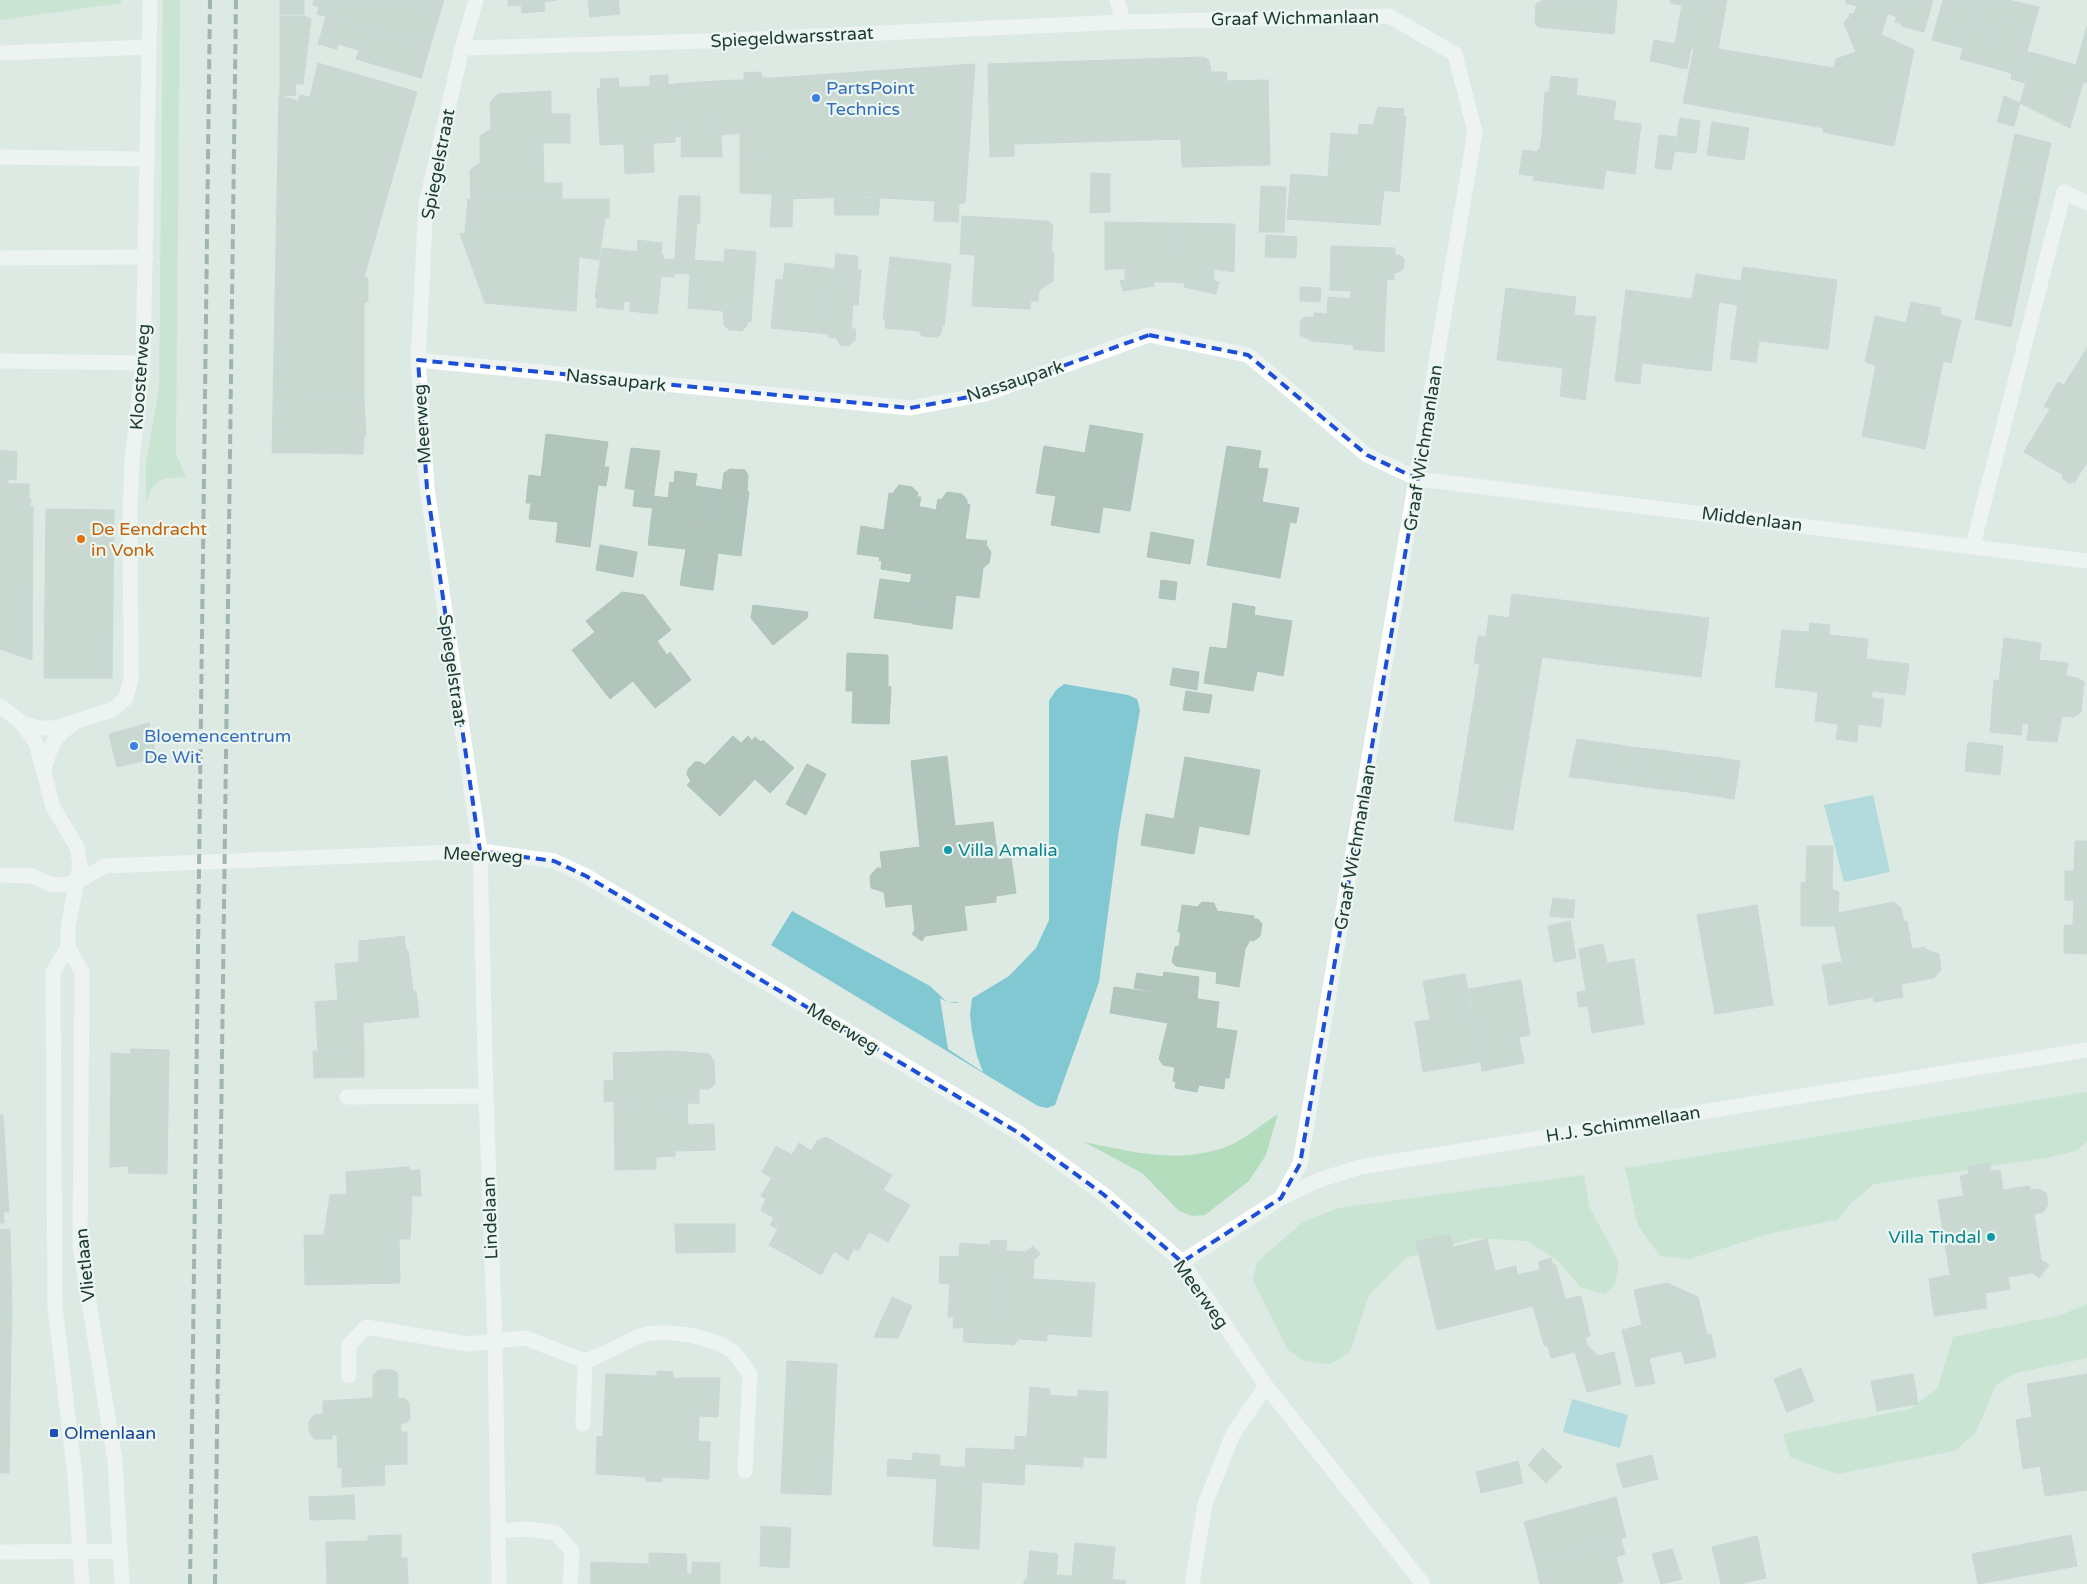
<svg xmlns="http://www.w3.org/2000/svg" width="2087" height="1584" viewBox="0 0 2087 1584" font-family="'Varela Round',sans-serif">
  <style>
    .green { fill: #b4ddbe }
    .water { fill: #81c8d3 }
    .pier { fill: #ddeae4 }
    .building { fill: #b2c5bd; stroke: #afc4bb }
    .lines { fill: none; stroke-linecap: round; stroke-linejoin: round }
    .lane { stroke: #fff; stroke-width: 15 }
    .street { stroke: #fff; stroke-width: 15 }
    .rail { stroke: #58766d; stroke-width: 4; stroke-dasharray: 10 5; stroke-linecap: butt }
    .marked { fill: none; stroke: #1d4ed8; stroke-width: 4; stroke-dasharray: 10 6; stroke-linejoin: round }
    .shop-dot { fill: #3f7fe0; stroke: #edf7f2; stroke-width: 2 }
    .food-dot { fill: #e8710a; stroke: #edf7f2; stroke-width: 2 }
    .culture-dot { fill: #0f9aa8; stroke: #edf7f2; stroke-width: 2 }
    .transit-dot { fill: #1a4fb4; stroke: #edf7f2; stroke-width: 2 }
    .labels { text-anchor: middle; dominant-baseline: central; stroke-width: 4.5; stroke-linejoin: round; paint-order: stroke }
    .street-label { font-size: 18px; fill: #1e3a32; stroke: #edf7f2 }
    .shop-label { font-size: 18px; fill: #366cbe; stroke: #edf7f2; text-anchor: start }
    .food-label { font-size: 18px; fill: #c56008; stroke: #edf7f2; text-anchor: start }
    .culture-label { font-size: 18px; fill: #0d838f; stroke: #edf7f2; text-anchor: start }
    .transit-label { font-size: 18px; fill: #164399; stroke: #edf7f2; text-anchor: start }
  </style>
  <rect width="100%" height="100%" fill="#ddeae4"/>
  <!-- green -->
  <path class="green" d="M0,0h121v3l-121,17z
    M163,0h17l-4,453 10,25c-23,-1 -33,0 -40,25v-41l13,-73z
    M2087,1092v50l-11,9 -30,7 -172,26 -22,18 -15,18 -69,14 -78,25 -30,-3 -22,-30 -13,-58z
    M1278,1114l-12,41 -17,26 -44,34 -13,1 -13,-5 -37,-38 -58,-31c50,10 92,22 142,5 18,-7 36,-23 52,-33z
    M1584,1175l5,31 30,56 -4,23 -10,9 -24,-6 -22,-26 -31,-21 -54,-3 -68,20 -37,37 -19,57 -19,12 -27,-3 -16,-11 -35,-70 4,-18 46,-40 35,-14z
    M2087,1304v54l-71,15 -20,12 -20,47 -21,19 -118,23 -47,-17 -7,-23 127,-25 27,-20 16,-52 108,-22z"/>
  <!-- water -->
  <path class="water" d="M1064,684l64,11 9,4 3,11 -21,120 -20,152 -44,123 -8,3 -9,-2 -267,-161 21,-34 138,75 17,16h19l43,-26 27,-28 13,-28v-219l7,-11z
    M1873,795l17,77 -46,10 -20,-77z
    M1572,1399l56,16 -8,33 -57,-16z"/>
  <!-- pier -->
  <path class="pier" d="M940,998l7,4 9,1 16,-5 -2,16 2,18 5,24 6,16 -35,-23z"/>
  <!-- building -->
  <path class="building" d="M280,0h24v14h-24z
    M314,0h84l42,13 -10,34 -113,-33 2,-7 -6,-2z
    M398,0h46l-4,13z
    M508,0h49l-13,2 1,9 -23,2 -1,-8 -13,1z
    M588,0h30l2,14 -30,3z
    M1544,0h73l-3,34 -76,-7 -3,-3 1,-20z
    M1670,0h30l-1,8 -29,-5z
    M1700,0h27l-9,49 116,19 2,-9 20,-7 -12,-29 3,-5 67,32 -20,96 -71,-14 1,-4 -141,-25 11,-54 -3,-1z
    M1846,0h32l-3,11 -3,-1 -5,18 -18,-10 1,-5 4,1 3,-8 -11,-3z
    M1878,0h30l-6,24 -7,-2 2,-5 -9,-3 -7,20 -14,-6 5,-18 3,1z
    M1908,0h25l-9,32 -23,-6z
    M1943,0h34l-14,48 -31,-8z
    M1977,0h31l-18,67 -30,-8z
    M2008,0l31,7 -12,45 7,1 -9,30 -14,-4 1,-6 -22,-6z
    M1682,5l17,3 -12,61 -16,-3z
    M280,16h24l7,3 -8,65h-8l1,11 -16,1z
    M326,17l104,30 -9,31 -65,-19 3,-9 -21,-6 -1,5 -19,-5z
    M2087,26v57l-4,-1 -13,46 -50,-25 14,-50 42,12z
    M1654,40l21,4 -4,21 -21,-4z
    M1203,57l6,3 2,12h15l1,9 41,-1 2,85 -88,2 -1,-28 -167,5v12l-24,1 -2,-93z
    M318,63l99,29 -53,185 4,1v23l-4,2v95h-55l1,55h-38l7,-358 19,6 2,-6 10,2z
    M975,64l-10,139 -96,-6 -97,2v-5l-32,-1v-37l34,-3 2,-14 -4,-61z
    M761,72l1,6h10l4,61 -2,14 -34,3v-23l-19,2 -2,-27 18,-1 -1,-27h8v-7z
    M668,75v10l16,-2 -2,53 -7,1v5l-22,1 1,29 -15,1 -5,-86 16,-1v-10z
    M1551,76l27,3 -2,16 40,6 -3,19 28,4 -3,25 -96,-13 3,-44h4z
    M618,78l1,9h15l5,86 -14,1 -1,-30 -24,1 -3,-57 4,1 -1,-10z
    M736,80l1,27 -18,1 3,49h-41l3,-74z
    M551,91v23h19v29h-27l1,40h18v15l-91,1 -1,-29 10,-7v-27l11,-7 -1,-27 8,-8z
    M2004,96l16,7 -6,23 -17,-4z
    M1378,107l26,2 -1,7 3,1 -7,75 -15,-2 -4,35 -93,-6 4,-45 37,3 3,-44 27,2 1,-11 14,1z
    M1680,118l20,3 -4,32 -21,-2z
    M1712,122l37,6 -5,32 -37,-5z
    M2015,134l36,9 -4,18 -36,-8z
    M1659,135l17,2 -2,17 -17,-2z
    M1542,136l96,13 -3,25 -29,-4 -3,19 -70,-9 1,-4 -15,-2 4,-24 14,2 1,-3h2z
    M1657,152l17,2 -3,16 -16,-2z
    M2011,153l36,8 -4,19 -36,-9z
    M2007,171l36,9 -4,18 -36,-8z
    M1091,173l19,1v38l-20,1z
    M1261,186l25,1 -2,45h-25z
    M2003,190l36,8 -4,18 -36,-8z
    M679,196h21v27h-3l-3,37 30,2 1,-13 31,3 -5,70 -3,-1 -1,5 -5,5 -13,-1 -5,-5 -1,-14 -35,-3 2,-34 -16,-1z
    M880,198l-2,17h-43l-1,-16z
    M468,199h141v19h-4l-6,42 -20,-3 -3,54 -91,-8 -25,-69 5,-1z
    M772,199h21l-1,28h-22z
    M935,201l28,2h-4l-1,19 -24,-1z
    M1999,208l36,8 -4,19 -36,-8z
    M962,216l85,5 6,4 -2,26 3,2 -1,28 -14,9 -1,11h-7l-1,8 -58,-3 3,-51 -15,-1z
    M1105,222l65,1 -1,59h-16l1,4 -31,5 -3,-10 5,-1v-12l-20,2z
    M1170,223l65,1 -1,48 -20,-3v12l5,1 -3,12 -32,-7 1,-4 -16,-1z
    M1995,227l36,8 -4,18 -36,-8z
    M1266,235l31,2 -1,21 -31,-1z
    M638,240l24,3 -1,13 3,-1 -1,4 12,1 -1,17 -13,-1 -4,38 -28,-3 2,-9 -7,-1 -1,9 -27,-3 1,-9 -2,-1 7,-49 35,4z
    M1991,245l36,8 -4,19 -36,-9z
    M1331,246l64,2v7h5l4,4 -1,10 -4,3 -5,1v7l-7,-1 -2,39 -26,-2 1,-25 -30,-1z
    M836,254l22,2 -1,14h4l-3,35 -5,-1 -2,25h5l-1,11 -6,6 -9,-1 -3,-7 -9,-1z
    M890,257l61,7 -7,62h-2l-1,8 -4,3 -15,-1 -3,-5 -34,-3 1,-9h-3z
    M785,263l50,6 -7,65 -57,-6 5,-49 7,1z
    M1987,263l36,9 -4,18 -36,-8z
    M1743,267l94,13 -9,69 -69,-8 -3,21 -26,-3z
    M1696,274l45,7 -3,24 -19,-3 -8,69 -69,-8 -2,21 -25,-3 11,-91 66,9z
    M1983,282l36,8 -4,19 -36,-9z
    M1300,287l21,1 -1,14 -20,-1z
    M1506,288l70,9 -2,18 22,2 -11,83 -25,-4 3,-28 -66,-8z
    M1351,291h9l-1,25 26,2 -1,34 -31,-3 1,-4 -42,-4 -12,-6 1,-15 4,-3h9v-4l13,1 1,-17 22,2z
    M1979,300l36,9 -4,18 -36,-8z
    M1911,302l30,6 -1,7 21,5 -10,43 -8,-2 -18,88 -63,-13 14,-71 -11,-3 10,-46 31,7z
    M2087,348v114l-13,21 -2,-2 -2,3 -8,-6 1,-3 -39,-23 26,-43 -6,-3 14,-24 6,3z
    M309,398h55l2,38h-2l-1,18 -53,-1z
    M1090,425l53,9 -13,77 -27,-4 -4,26 -48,-8 5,-29 -20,-3 8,-47 41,7z
    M546,434l62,8 -4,25h5l-3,19 -65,-9z
    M1227,446l34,5 -3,17 10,1 -6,33 37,6 -3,15 -6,-1 -10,56 -73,-13z
    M631,448l29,3 -8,57 -19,-2 2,-16 -10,-2z
    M0,450l17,2 -1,28 -8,-1v5h21v14l2,1 -1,8 3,-1 -1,154 -32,-11z
    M730,469l15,1 3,5 -1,16 2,1 -8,64 -23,-3 -5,37 -16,-2 12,-100 13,2 2,-17z
    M675,471l22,3 -2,12 14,2 -12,100 -17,-3 6,-36 -38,-4 6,-49 14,2 2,-16 4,1z
    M529,475l69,10 -8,62 -34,-5 2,-20 -29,-3 2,-16h-5z
    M899,485l13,2 6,6 -1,4h4l-2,10 9,1 -15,115 -39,-5 6,-39 30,4 2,-9 -31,-5 1,-9 -3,1 1,-4 -23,-3 4,-28 23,4 5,-37 3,1z
    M947,492l15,2 5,6v4l3,1 -5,34 22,2 -1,4 5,7 -2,11 -6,5 -4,30 -23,-3 -4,34 -39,-5 15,-116 8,2 2,-11 3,1z
    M46,509l68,1 -2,168h-68z
    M1151,532l43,8 -4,24 -43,-7z
    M600,545l37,7 -4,25 -37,-7z
    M1161,580l16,2 -2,18 -16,-2z
    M622,592l22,3 27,35 -14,11 10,14 3,-3 21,28 -36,28 -22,-27 -23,18 -38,-49 23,-18 -9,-11z
    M1512,594l197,24 -8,59 -159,-20 -29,173 -59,-9 26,-157 -6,-1 4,-27 8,1 3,-22 20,3z
    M1233,603l22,4 -1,8 38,6 -9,55 -26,-5 -4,20 -49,-8 6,-36 17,2z
    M753,605l55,7 -1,6 -34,27 -22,-27z
    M1810,623l20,2 -1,10 39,4 -2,20 43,5 -4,31 -33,-4v7l12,1 -3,28 -23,-3 -1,18 -21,-3 2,-15 -23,-3 3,-29 -43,-5 7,-57 27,2z
    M2004,638l37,5 -2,17 29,3 -2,13 12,2 6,4 -3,30 -7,5 -12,-1 -5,26 -30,-2 2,-16h-7l-1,11 -31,-3 4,-52 5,1z
    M847,653l41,2v31l3,1 -2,37 -37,-1 1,-32h-7z
    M1173,668l26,4 -2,18 -27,-5z
    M1186,691l26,4 -3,18 -26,-3z
    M149,723l7,35 -39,9 -8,-33z
    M733,736l8,7 7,-7 4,5 3,-4 6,5 2,-2 31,28 -24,25 -15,-14 -35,37 -33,-31 4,-4 -4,-6 1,-6 7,-7h5l5,3z
    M1577,739l18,3 -5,37 -21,-2z
    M1595,742l18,2 -5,38 -18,-3z
    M1968,742l35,4 -3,29 -35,-4z
    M1613,744l18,3 -5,37 -18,-2z
    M1631,747l18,2 -5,38 -18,-3z
    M1649,749l18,2 -5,38 -18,-2z
    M1667,751l19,3 -5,37 -19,-2z
    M1686,754l18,2 -5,38 -18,-3z
    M947,756l8,70 38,-4 5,38 13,-2 5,35 -20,3v6l-32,4 3,24 -42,6 -3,5 -10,-7 3,-4 -3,-26 -26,3 -2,-15 -13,-4 -1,-12 7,-8h5l-2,-16 40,-5 -9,-86z
    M1704,756l18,2 -5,38 -18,-2z
    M1185,757l75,13 -11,65 -50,-9 -5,28 -53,-9 5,-31 28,5z
    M1722,758l18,3 -6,38 -17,-3z
    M807,764l19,10 -20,41 -20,-11z
    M2075,841h12v60l-22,-1v-29h9z
    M1807,846h26l-1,43 7,3 -1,21 56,-11 7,6 3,14 3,-1 5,28 13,-2v2l14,5 2,16 -7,8 -33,6 2,13 -29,5 -1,-5 -44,8 -7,-40 20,-3 -7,-36h-34v-43l5,-1z
    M1553,898l22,2 -2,18 -23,-2z
    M2074,900l13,1v53l-23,-1v-28h9z
    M1202,902l12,1 3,8 37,5v3h4l4,5 -2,12 -6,5 -4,-1 -5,9 -6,38 -23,-4 1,-11 -41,-6 -4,-4 3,-15 4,-1 2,-14h-3l4,-27 15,2z
    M1757,905l16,100 -58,9 -18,-99z
    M1570,921l6,37 -22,4 -6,-36z
    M404,936l2,15 2,-1 5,41 3,1 3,25 -56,6 1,26 -46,2 -3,-49 23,-2 -3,-36 24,-2v-21z
    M1603,944l4,19 27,-4 10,65 -52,9 -4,-27 -9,1 -2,-15 9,-1 -7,-42z
    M1164,972l35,5 -2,22 -37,-6z
    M1137,973l26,4 -3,16 -26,-5z
    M1465,974l15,88 -57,10 -8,-50 15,-2 -7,-39z
    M1521,980l9,55 -11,2 5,26 -42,8 -13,-82z
    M1114,987l105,15 -3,26 21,3 -8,47h-4l-1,11 -25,-4 -2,7 -22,-4 1,-6 -3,-1 2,-14 -12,-2 -4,-6 9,-36 -58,-10z
    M131,1049l38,1 -2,124 -39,-1 1,-7 -19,1 1,-114 19,1z
    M364,1049v28l-50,1 -1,-27z
    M673,1051l36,3 5,7 1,23 -6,5h-10v14l-85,2v-4l-10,1v-21l10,-1 -1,-27z
    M687,1103l1,22 26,-1 1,26 -40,1v5l-19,1v12l-41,1 -1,-65z
    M0,1115h3l6,97h-6l1,11h-4z
    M826,1137l26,15 -61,105 -22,-12 9,-16 -8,-4 4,-7 -13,-8 5,-11 -5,-3 11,-18 -10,-6 14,-26 16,9 7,-12 12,8 6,-10z
    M852,1152l40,23 -9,15 27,15 -22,37 -19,-10 -11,19 -4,-3 -6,12 -14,-9 -13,24 -30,-18z
    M1989,1163l2,8 9,-1 3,20 26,-4 2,4 8,-1 7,4 2,12 -5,7 -9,2 7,46 8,5 -10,13 -7,-5 -24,4 2,12 -25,4 2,15 -53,8 -5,-37 21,-4 -12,-75 26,-4 -4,-20 9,-2 -1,-8z
    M409,1167v3h11l1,26h-9l-2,43h-11l1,44 -95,2 -1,-50h20l6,-40 17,-1 -1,-22z
    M675,1224h60v28l-59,1z
    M10,1229l2,84h-12v-83z
    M1450,1234l3,13 34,-8 8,32 21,-5 1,9 23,-5 -1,-8 12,-4 2,7h3l9,34 16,-3 9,40 -5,1 2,8 11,11 16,-4 7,32 -34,8 -12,-40 -24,6 -3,-11 -4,-2 -11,-39 -96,24 -21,-88z
    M991,1240l16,1 -1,9 4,1 -6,93 -41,-2 1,-14h-11l1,-11h-6l2,-33 -11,-1 1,-27 19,1 1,-14 30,2z
    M1033,1246l7,8 -6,6 -1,19 62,4 -4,54 -44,-3v7l-28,-2 -5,6 -10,-1 6,-93 16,1z
    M1667,1283l31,14 9,38 4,-1 5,23 -31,7 -3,-13 -33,7 6,25 -19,4 -14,-57 20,-5 -8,-35z
    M892,1297l20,9 -14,32 -24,-1z
    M0,1313h12l-1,29h-11z
    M0,1342h11l-1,62h-10z
    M787,1361l50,3 -6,131 -50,-2z
    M1801,1368l13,33 -27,11 -13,-33z
    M378,1370h15l5,4v25l6,-1 5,5 1,16 -4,4h-5v9h6v32l-23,1 1,20 -43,2v-20l-4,1 -1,-33h-5v4h-18l-5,-7v-10l5,-7 9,-1v-13l50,-3v-23z
    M657,1371l16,1v6h47l-2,39 -19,-1 -1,25 12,1 -1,37 -47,-2v5l-16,-1v-4l-50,-3 1,-38 6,1 3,-63 51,2z
    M1913,1374l5,30 -41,7 -6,-30z
    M2087,1374v116l-42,6 -5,-30 -17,3 -7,-49 16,-3 -5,-33z
    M1030,1387l20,2 -1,6 29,2v-7l30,2 -2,66 -23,-1v10l-58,-3 -1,21 -85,-6 1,-13 25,2 1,-20 49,2v-14l12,1z
    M0,1404h10l-1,69h-9z
    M1543,1448l19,19 -16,16 -18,-18z
    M913,1453l27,2 -1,24 -27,-2z
    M1652,1455l6,24 -35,9 -7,-24z
    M888,1459l25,2 -1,16 -25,-1z
    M1518,1461l5,22 -42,10 -5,-21z
    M937,1479l45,3 -3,67 -46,-3z
    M354,1495l1,24h-16l-1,-23z
    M338,1496l1,23 -29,1 -1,-23z
    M1616,1497l10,40 -91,25 -11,-40z
    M761,1526l30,2 -2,40 -29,-2z
    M401,1535v23h6l1,26h-81l-1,-42 42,-1v-5z
    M2071,1535l6,31 -99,18 -6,-30z
    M1757,1536l9,42 -27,6h-18l-9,-37z
    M1621,1539l4,15 -9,3 7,25 -8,2h-75l-5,-22z
    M1075,1543l40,4 -3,32 14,2 -1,3h-101v-4h3l3,-29 28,3 -2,21 16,1z
    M1672,1549l10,30 -21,5 -9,-30z
    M649,1553l37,1 1,20h5v-12l28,1v21h-129v-22l58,2z"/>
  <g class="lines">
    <!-- lane -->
    <path class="lane" d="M0,53l149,-6
      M0,157l147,2
      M0,258l146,-1
      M0,361l143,2
      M1973,545l91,-353 23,11
      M347,1097l139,-1
      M349,1376v-31l17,-18 102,17 57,-6 60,23c19,-6 34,-16 52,-24 23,-10 78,-1 97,16 6,6 11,15 16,21l-5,97
      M583,1424l2,-63
      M498,1531l30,-2 28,4 16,18 -2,33"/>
    <!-- street -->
    <path class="street" d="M476,0l-14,48 -36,156 -8,156 9,128 53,363 6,245 9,246 4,242
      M1117,0l6,22 266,-6 66,38 20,78 -168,992 -7,40 -19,34
      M462,48l245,-7 416,-19
      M418,360l492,48 75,-14 164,-59 99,20 119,100 51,24 669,82
      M0,706l22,17 14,20 17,64 24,40 3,18 -12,62v20l-15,25 2,335 20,169 7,108
      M22,723l16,5h17l57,-18 14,-12 5,-19 -1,-170 2,-48 11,-98 7,-363
      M44,769c6,-21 9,-32 28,-44
      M0,875l33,1 16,8 13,1 15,-3 28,-16 375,-15 74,10 32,15 433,257 84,61 79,68 84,124 157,198
      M68,947l14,25 -2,275 35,214 7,123
      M1182,1262l99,-64 38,-18 41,-13 727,-117
      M0,1552l120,-1
      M1192,1584l13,-80 28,-70 33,-48"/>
    <!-- rail -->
    <path class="rail" d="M190,1584l20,-1584
      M215,1584l21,-1584"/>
  </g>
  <!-- marked area -->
  <path d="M0 0H2087V1584H0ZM1149,335l99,20 119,100 51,24 -118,685 -19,34 -99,64 -79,-68 -84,-61 -433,-257 -32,-15 -74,-10 -53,-363 -9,-128 492,48 75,-14z" fill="#ddeae4" fill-opacity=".55" fill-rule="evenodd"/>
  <path class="marked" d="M1149,335l99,20 119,100 51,24 -118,685 -19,34 -99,64 -79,-68 -84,-61 -433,-257 -32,-15 -74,-10 -53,-363 -9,-128 492,48 75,-14z"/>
  <!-- markers -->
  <g class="shop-dot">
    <circle cx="816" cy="98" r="5"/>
    <circle cx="134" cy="746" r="5"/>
  </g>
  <circle class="food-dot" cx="81" cy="539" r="5"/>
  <g class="culture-dot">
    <circle cx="948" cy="850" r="5"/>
    <circle cx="1991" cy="1237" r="5"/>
  </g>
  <rect class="transit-dot" x="49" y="1428" width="10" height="10" rx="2.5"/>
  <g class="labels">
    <!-- street labels -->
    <g class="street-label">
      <text transform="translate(1295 18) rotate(-1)">Graaf Wichmanlaan</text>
      <text transform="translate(792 37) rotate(-3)">Spiegeldwarsstraat</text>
      <text transform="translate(438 164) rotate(-79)">Spiegelstraat</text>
      <text transform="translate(140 377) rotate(-86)">Kloosterweg</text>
      <text transform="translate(616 380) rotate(6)">Nassaupark</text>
      <text transform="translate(1015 381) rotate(-18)">Nassaupark</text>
      <text transform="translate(422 424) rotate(-94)">Meerweg</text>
      <text transform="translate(1423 448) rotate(-81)">Graaf Wichmanlaan</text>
      <text transform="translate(1752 519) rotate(7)">Middenlaan</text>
      <text transform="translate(453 670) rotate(82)">Spiegelstraat</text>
      <text transform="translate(1355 847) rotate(-80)">Graaf Wichmanlaan</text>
      <text transform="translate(483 855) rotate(3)">Meerweg</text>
      <text transform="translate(843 1028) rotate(31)">Meerweg</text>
      <text transform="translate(1623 1124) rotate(-9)">H.J. Schimmellaan</text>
      <text transform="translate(490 1218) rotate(-92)">Lindelaan</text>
      <text transform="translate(85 1265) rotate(-96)">Vlietlaan</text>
      <text transform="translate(1201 1294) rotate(54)">Meerweg</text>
    </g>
    <!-- shop labels -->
    <g class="shop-label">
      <text x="826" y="88">PartsPoint<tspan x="826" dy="21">Technics</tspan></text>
      <text x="144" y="736">Bloemencentrum<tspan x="144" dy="21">De Wit</tspan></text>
    </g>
    <!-- food labels -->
    <g class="food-label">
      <text x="91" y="529">De Eendracht<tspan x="91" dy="21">in Vonk</tspan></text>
    </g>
    <!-- culture labels -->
    <g class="culture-label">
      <text x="958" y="850">Villa Amalia</text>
      <text x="1981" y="1237" text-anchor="end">Villa Tindal</text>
    </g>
    <!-- transit labels -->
    <g class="transit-label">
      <text x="64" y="1433">Olmenlaan</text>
    </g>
  </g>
</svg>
